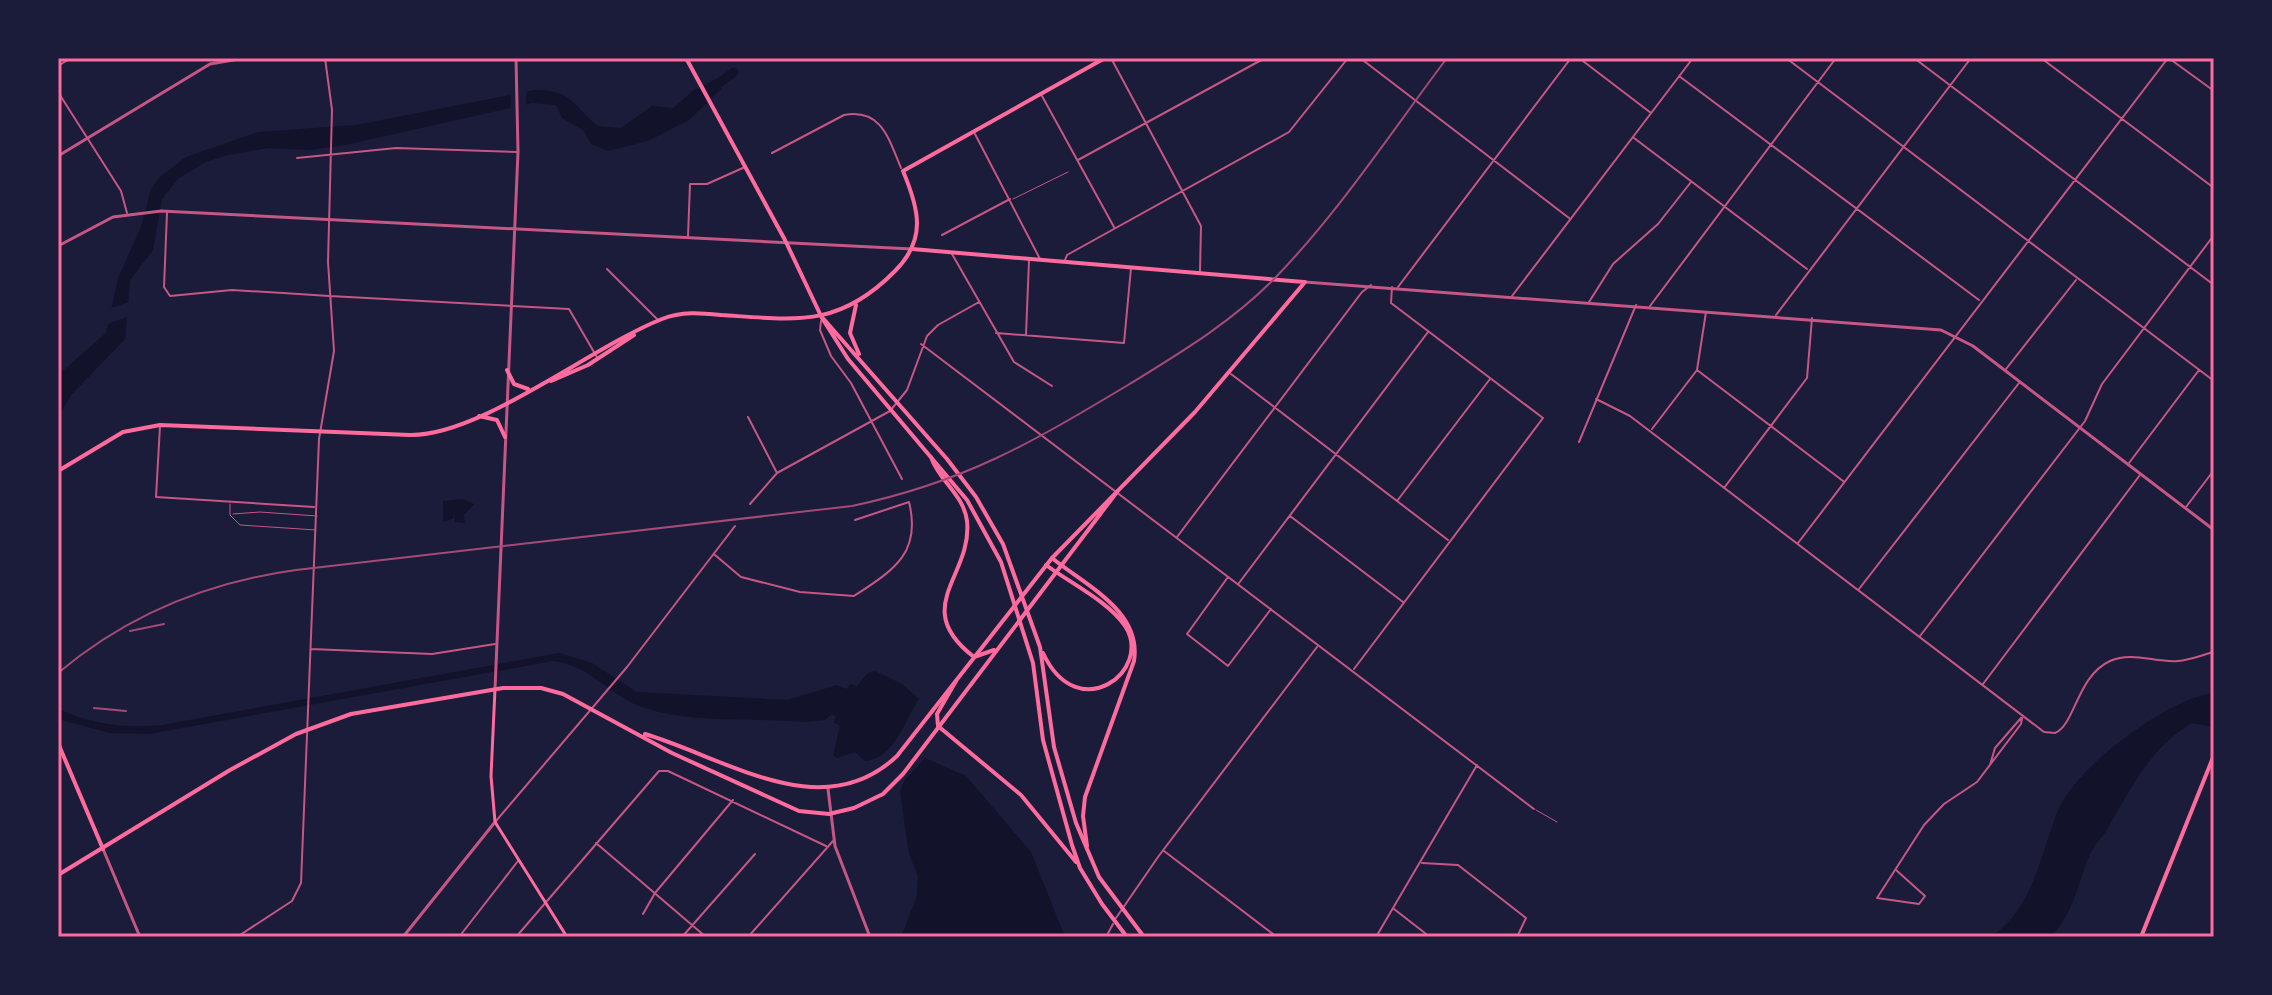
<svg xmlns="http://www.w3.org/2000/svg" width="2272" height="995" viewBox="0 0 2272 995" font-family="Poppins,sans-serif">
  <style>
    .water { fill: #12122b }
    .pier { fill: #1b1b3a }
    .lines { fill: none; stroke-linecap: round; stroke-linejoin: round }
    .river { stroke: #12122b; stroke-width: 9 }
    .service { stroke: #c65784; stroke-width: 1 }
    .pedestrian { stroke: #c65784; stroke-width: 2 }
    .minor { stroke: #c65784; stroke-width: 2 }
    .tertiary { stroke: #c65784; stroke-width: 3 }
    .secondary { stroke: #ff6b9d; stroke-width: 3 }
    .primary { stroke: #ff6b9d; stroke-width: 4 }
    .trunk { stroke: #ff6b9d; stroke-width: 4 }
    .motorway { stroke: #ff6b9d; stroke-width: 4 }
    .rail { stroke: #a44b75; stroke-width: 2 }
    .neatline { fill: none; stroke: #ff6b9d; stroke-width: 3 }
  </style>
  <rect width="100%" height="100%" fill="#1b1b3a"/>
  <!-- water -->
  <path class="water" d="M716,79l5,10 -32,31 -41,21 -40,10 -17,-7 -7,-13 -22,-13 -6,-13 -24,-2 -187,42 -35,5 -42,-2 -40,7 -22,7 -27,16 -17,21 -9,51 -23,30 -5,59 -53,55 -14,22v-41l48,-42 12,-55 23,-51 10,-38 9,-12 26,-20 72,-25 98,-7 179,-35c38,0 37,15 63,36l23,2 31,-22 21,2 21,-18z
    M462,499l12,5 -10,11 1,8 -10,-1 -1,-14v10l-11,4v-21z
    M559,653l33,10 45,29 150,8 50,-15 10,4 3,-5 7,2 11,-13 7,-2 27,13 17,15c-14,21 -25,60 -54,62l-10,-9 -18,6 -4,-3 7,-29 -6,-4 2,-5 -4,-3 -7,6 -21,2c-51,-5 -110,2 -159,-14 -35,-11 -54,-43 -92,-47l-404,73 -39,-1 -52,-14v-10c33,15 68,20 104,16z
    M2214,693v34l-22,-4c-40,23 -62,66 -84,105 -5,9 -14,17 -18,26 -13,30 -15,57 -39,83h-60c43,-29 50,-85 68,-129 19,-42 109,-110 155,-115z
    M925,758l41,18 65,76 34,85h-164l16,-41 1,-20 -9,-22 -9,-62 4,-11z"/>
  <!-- pier -->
  <path class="pier" d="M527,89l-1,20 -16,3 1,-21z
    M133,301l-1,14 -29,11 5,-17z"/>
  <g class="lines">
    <!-- river -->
    <path class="river" d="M708,91l26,-19"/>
    <!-- service -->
    <path class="service" d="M1013,199l55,-27
      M230,504v11l10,10 76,5
      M233,514l27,-2 57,4
      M1536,810l21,12"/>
    <!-- pedestrian -->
    <path class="pedestrian" d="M283,293l46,3"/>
    <!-- minor -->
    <path class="minor" d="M1111,58l90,168 -1,45
      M1360,58l209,160
      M1579,58l72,55
      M1786,58l428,323
      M1914,58l300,227
      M2041,58l173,130
      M2170,59l44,32
      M58,66l13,-8
      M1679,76l300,224
      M58,92l63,99 6,22
      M1042,96l72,131
      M975,134l65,125
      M1634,138l173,131
      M772,153l72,-38c38,-7 45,25 57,53
      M297,158l99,-10 121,4
      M1078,160l187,-102
      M167,213l-3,74 6,9 62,-6 51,3
      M942,235l68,-36
      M688,236l2,-52h17l38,-17
      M952,254l62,108 38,24
      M1065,260l2,-5 222,-123 59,-74
      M607,269l51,51
      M1398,287l173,-229
      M330,296l239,13 29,50
      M1512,296l181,-238
      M1589,302l24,-38 45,-40 33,-42
      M1650,306l186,-248
      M1776,315l195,-257
      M821,321l-1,9 11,26 20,27 51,96
      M996,333l128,10 7,-75
      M1026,334l3,-73
      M921,344l613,465
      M2006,369l70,-89
      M1697,370l146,111
      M1231,374l217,166
      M1596,399l34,17 414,316 11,1c20,-8 22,-57 55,-72 23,-10 45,2 68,0 12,-1 24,-6 36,-9
      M748,417l29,56
      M160,426l-4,71 158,10
      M1652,429l45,-59 9,-58
      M1579,442l57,-137
      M2129,463l70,-93
      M1724,488l83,-110 5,-60
      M1397,501l93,-122
      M750,504l27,-31 113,-62 17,-21 20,-54 11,-11 41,-23
      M2186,507l28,-37
      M1290,516l113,86
      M1177,537l185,-245 9,-7
      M1798,543l370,-485
      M715,555l26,22 59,15 54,4c38,-25 68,-42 55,-94l-54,18
      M1228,577l-41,57 41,32 43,-57
      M1239,583l189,-251
      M1859,589l160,-206
      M1920,636l165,-215 17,-37 112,-149
      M311,649l121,5 63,-10
      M1354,669l189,-251 -152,-115 1,-16
      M1983,684l157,-209
      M1990,765l5,-17 26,-30
      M496,821l131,-154 108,-141
      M596,843l110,94
      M1164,851l113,86
      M1422,863l36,2 68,53 -9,19
      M1896,870l29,26 -6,8 -42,-6 47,-73 20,-21 33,-22 44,-58 1,-6
      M1394,909l36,28
      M643,914l12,-21 78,-93
      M1116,918l42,-61 159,-210
      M237,937l55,-36 9,-18 18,-444 15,-88 -6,-89 4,-152 -7,-52
      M459,937l59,-76
      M516,937l143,-166h9l158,75
      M682,937l73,-83
      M748,937l85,-96
      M1106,937l7,-13
      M1376,937l101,-172"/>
    <!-- tertiary -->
    <path class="tertiary" d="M58,156l152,-92 35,-6
      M58,246l55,-29 48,-6 751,38
      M1305,282l636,48 32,16 241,184
      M495,689l23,-537 -2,-94
      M828,789l7,57 35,91
      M103,849l37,88
      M403,937l92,-115"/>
    <!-- secondary -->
    <path class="secondary" d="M495,689l-4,87 4,46 72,115"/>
    <!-- primary -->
    <path class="primary" d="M686,58l99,182 36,76
      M912,249l392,33
      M645,734c81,24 177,93 252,22l155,-198 143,-146 110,-130
      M58,743l45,106
      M58,875l172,-105 66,-36 55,-20 152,-26h38l22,6 109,59 127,58 30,3 25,-6 29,-14 20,-20 214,-282
      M2141,937l73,-182"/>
    <!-- trunk -->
    <path class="trunk" d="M507,370l7,14 14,5
      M551,381l37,-16 46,-30
      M479,416l18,4 8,17
      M58,471l65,-39 37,-7 250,10c71,1 181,-88 252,-116 20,-8 39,-6 60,-4 74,5 117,13 173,-44 32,-32 24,-62 8,-100l202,-113"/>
    <!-- motorway -->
    <path class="motorway" d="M856,305l-6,28 9,21
      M821,316l126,143 29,38 27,47 37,103 14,100 22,76 23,54 45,60
      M822,318l26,41 119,141 34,62 32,101 10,77 29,105 8,23 22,36 25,33
      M931,457c8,24 33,38 36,64 6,55 -58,86 7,136l20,-7
      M1052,558c33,27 90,53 82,103l-49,136 -2,19 4,30
      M1043,653c35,75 111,17 82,-27 -17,-25 -55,-43 -79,-61
      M956,681l-19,33 1,12 83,69 55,67"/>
    <!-- rail -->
    <path class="rail" d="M130,631l34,-7
      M58,673c69,-58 150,-91 238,-103l556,-64c113,-24 179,-63 276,-121 52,-32 104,-63 147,-107 64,-66 117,-147 172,-220
      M94,708l32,3"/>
  </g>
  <!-- border -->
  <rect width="2272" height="995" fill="none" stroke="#1b1b3a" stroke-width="120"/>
  <rect x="60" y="60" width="2152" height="875" class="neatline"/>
</svg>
